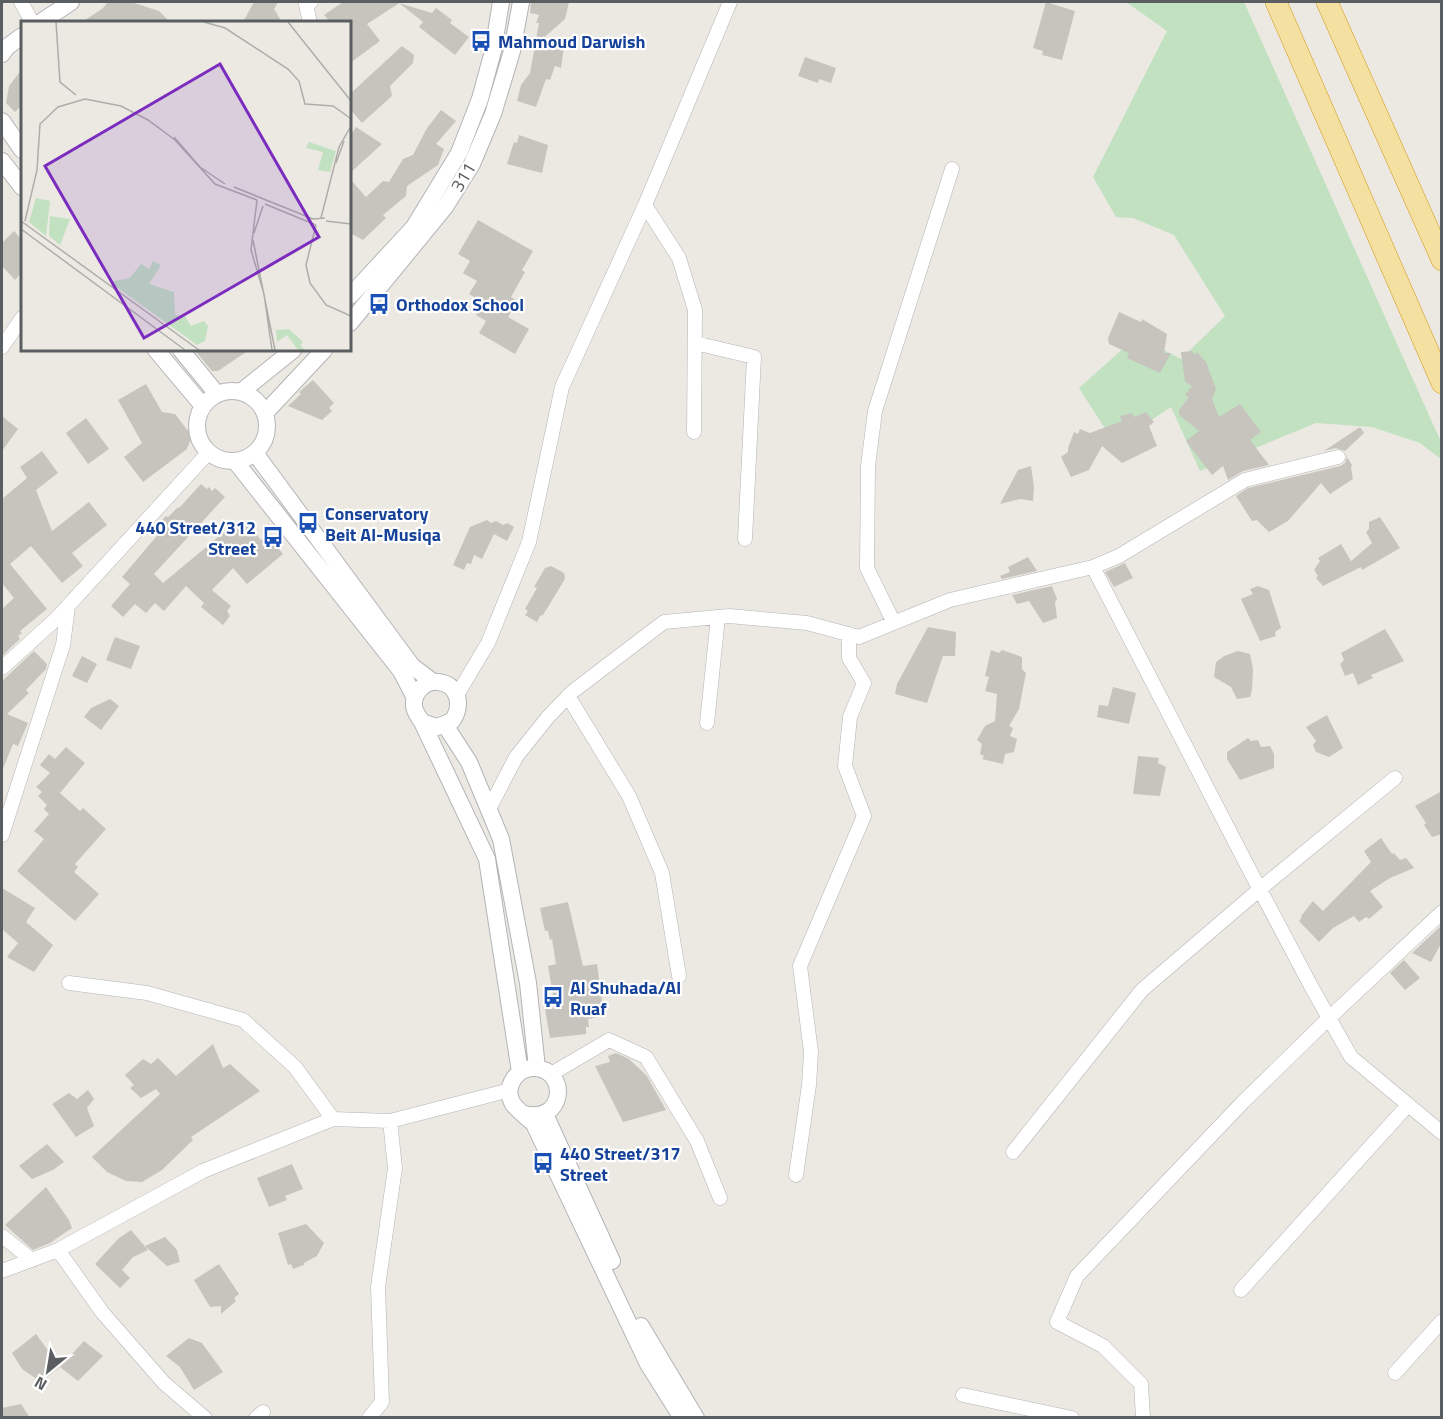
<svg xmlns="http://www.w3.org/2000/svg" width="1443" height="1419" viewBox="0 0 1443 1419" font-family="'Titillium Web',sans-serif">
  <style>
    .green { fill: #c1e1c1 }
    .building { fill: #c7c4be }
    .lines { fill: none; stroke-linecap: round; stroke-linejoin: round }
    .minor-casing { stroke: #b2b4b8; stroke-width: 15 }
    .tertiary-casing { stroke: #b2b4b8; stroke-width: 18 }
    .trunk-casing { stroke: #d79616; stroke-width: 22 }
    .minor { stroke: #fff; stroke-width: 14 }
    .tertiary { stroke: #fff; stroke-width: 16 }
    .trunk { stroke: #f4e0a0; stroke-width: 21 }
    .labels { text-anchor: middle; dominant-baseline: central; stroke-width: 4.5; stroke-linejoin: round; paint-order: stroke }
    .transit-label { font-size: 18px; font-weight: bold; fill: #164399; stroke: #fff; text-anchor: start }
    .street-label { font-size: 18px; fill: #5a5e61; stroke: #fff }
    .inset-road { fill: none; stroke: #aeadaa; stroke-width: 1.5 }
    .view { fill: #7b2cbf; fill-opacity: 0.15; stroke: #7b2cbf; stroke-width: 3 }
    .inset-edge { fill: none; stroke: #5a5e61; stroke-width: 3 }
  </style>
  <rect width="100%" height="100%" fill="#ece9e2"/>
  <!-- green -->
  <path class="green" d="M1126,2h118l197,440v17l-21,-16 -48,-16 -56,-4 -116,48 -29,-64 -56,37 -36,-56 58,-52 44,23 44,-43 -51,-81 -41,-17 -17,-1 -23,-40 74,-146z"/>
  <!-- building -->
  <path class="building" d="M108,2h23l28,9 11,11h-88l20,-13z
    M254,2h24l-4,7 8,13h-39z
    M343,2h58l-34,22 13,17 -30,22v-41h-20l-6,-7z
    M531,2h38l-4,17 -25,22 24,6 -3,21 -6,-2 -5,14 -4,-1 -10,28 -19,-6 4,-16 9,-12 9,-50h-3l3,-8 -9,-2z
    M1046,2l29,9 -13,49 -20,-5 1,-4 -10,-3z
    M399,3l33,10 4,-5 16,12 -2,3 19,14 -14,18 -36,-28 4,-5z
    M402,46l12,9 -1,8 -23,23 2,10 -30,27 -12,-14 1,-16z
    M805,57l31,11 -5,15 -12,-4 -1,4 -20,-7z
    M22,69l-1,37 -6,6 -9,-9 3,-17z
    M441,110l15,11 -20,23 8,5 -6,16 -31,21 -1,10 -23,19 3,3 -23,22 -13,-7v-54l16,18 17,-16 6,1 14,-23 10,-4 14,-27z
    M356,127l26,17 -32,29v-37z
    M519,135l29,10 -6,28 -35,-9 7,-22 3,1z
    M478,220l55,31 -11,19 3,2 -14,25 7,4 -10,16 21,12 -14,25 -36,-21 7,-12 -10,-6 7,-13 -14,-8 8,-13 -14,-8 7,-12 -12,-7z
    M14,231l8,9v32l-7,8 -13,-14v-23z
    M1119,312l22,10 1,-3 25,15 -3,19h7l-11,20 -33,-15 2,-5 -20,-9 -1,-6z
    M199,350h50l-31,21h-6l-15,-18z
    M1192,351l2,3 4,-1 8,9 10,27 -4,10 7,18 21,-13 21,28 -11,8 19,25 -26,6 -15,9 -5,-14 -11,9 -26,-34 13,-10 -20,-16v-5l10,-13 -4,-2 7,-9 -7,-4 -4,-30z
    M313,380l21,23 -5,5 3,3 -10,9 -34,-14 13,-12 -2,-2z
    M146,384l16,28 13,2 17,22 -5,13 -44,33 -19,-25 18,-14 -24,-43z
    M1146,412l8,10 -5,4 8,20 -35,17 -20,-17 -13,24 -18,7 -10,-20 7,-5v-4l6,-16 4,2 2,-5 10,4 32,-12 -2,-5 12,-3 2,4z
    M2,416l16,13 -16,22z
    M86,418l23,31 -21,15 -22,-31z
    M1360,427l4,6 -19,18 -9,-3 -12,3z
    M42,451l16,22 -22,17 16,41 37,-29 18,23 -35,28 11,13 -21,17 -31,-37 -21,18 37,45 -27,22 2,2 -4,3 2,3 -18,17v-47l12,-11 -12,-15v-84l25,-21 -7,-11z
    M1347,457l5,8 -1,3 2,11 -23,15 -9,-11 -33,38 -19,11 -12,-12 -5,1 -16,-25 12,-8 92,-22 5,-3z
    M1031,466l3,21 -1,14 -13,-2 -20,5 18,-34z
    M201,484l6,5 2,-2 3,4 3,-3 10,9 -71,77 9,9 66,-55 8,-1 8,-7 16,20 6,-5 16,19 -36,30 -14,-16 -21,22 19,16 -4,5 3,5 -7,9 -22,-18 3,-4 -18,-17 -22,25 -9,-8 -9,10 -11,-9 -12,13 -12,-11 19,-22 -8,-7 39,-46 -5,-4 10,-11 2,1 10,-10 1,1z
    M1380,517l20,31 -38,22 -1,-3 -38,19 -7,-8 2,-2 -4,-6 6,-9 -2,-3 23,-14 10,17 21,-18 -6,-11 3,-3v-7z
    M487,520l4,3 5,-2 7,4 4,-2 7,4 -7,14 -13,-7 -12,25 -8,-4 -3,9 -4,-1 -3,7 -11,-5 17,-38z
    M1028,557l9,14 -35,8 -2,-3 10,-4 -2,-5z
    M1125,563l8,15 -19,9 -9,-15z
    M551,566l13,7 1,6 -22,36 -3,1 -3,6 -12,-7 3,-4 -3,-2 12,-21 -3,-1 11,-19z
    M1052,586l5,13 -2,3 2,16 -14,5 -14,-22 -12,3 -5,-9z
    M1258,586l11,4 12,38 -6,4 1,4 -16,5 -19,-42 12,-5 -3,-5z
    M928,627l28,5 -1,24h-12l-16,47 -32,-9 2,-10z
    M1385,629l19,32 -33,14 2,3 -15,7 -5,-12 -8,3 -5,-12 4,-4 -3,-7z
    M115,637l25,9 -9,23 -25,-9z
    M991,650l8,3 3,-3 20,7v12l4,4 -7,36 -10,17 4,2 -3,8 7,3 -3,13 -9,2 -2,10 -21,-5 2,-3 -4,-2 2,-10 -5,-4 8,-14 10,-5 2,-27 -12,-3 4,-14 -4,-1z
    M34,651l13,13 -1,5 -20,21 3,3 -22,21 21,9 -10,23 -5,-2 -11,27v-90z
    M1238,651l12,3 3,15 -1,21 -2,7 -13,2 -6,-12 -17,-10 2,-15 8,-6z
    M82,656l15,8 -10,19 -15,-7z
    M1113,687l23,6 -7,31 -32,-7 2,-12 9,1z
    M110,699l9,7 -18,24 -17,-13 7,-9z
    M1327,715l16,33 -14,9 -13,-5 -3,-7 3,-4 -10,-14z
    M1248,738l3,3 7,-1 3,7 9,-1 4,8v14l-34,12 -13,-21v-7z
    M66,747l19,16 -25,30 20,18 3,-3 23,21 -31,35 3,3 -4,5 25,22 -24,27 -58,-50 27,-32 -10,-8 15,-17 -5,-5 3,-4 -9,-9 4,-4 -6,-5 14,-14 -10,-8 9,-11 6,5z
    M1138,756l21,2 -1,5 8,4 -6,29 -27,-2z
    M1442,791v43l-10,3 -8,-12 2,-2 -11,-17z
    M1381,838l11,16 2,-1 6,7 6,-2 8,10 -24,10 -20,13 13,16 -14,12 -3,-2 -7,5 -5,-6 -21,12 -14,14 -20,-21 3,-4 -1,-1 12,-15 10,10 48,-49 -7,-11z
    M2,888l33,20 -9,14 27,23 -19,27 -27,-15 11,-14 -16,-14z
    M568,902l15,64 14,-2 6,44 -3,1 1,7 -13,3 1,8h-3v7l-36,4 -5,-29 10,-1 -7,-42 8,-2 -4,-25 -2,1 -2,-9h-3l-5,-23z
    M1442,925v17l-11,20 -19,-9z
    M1404,960l16,18 -15,12 -15,-17z
    M213,1044l10,24 7,-4 30,27 -69,46 2,3 -31,30 -20,12 -16,-1 -19,-9 -15,-15 68,-63 -4,-5 -15,9 -11,-10 4,-3 -9,-10 18,-16 8,5 7,-6 18,18z
    M616,1053l13,6 18,17 19,34 -43,12 -28,-56 15,-4 -2,-6z
    M88,1090l6,9 -7,9 7,18 -18,11 -24,-33 17,-11 8,6z
    M47,1144l17,18 -11,8 -21,9 -13,-13z
    M292,1164l11,25 -18,7 2,4 -18,7 -12,-29z
    M46,1187l23,33 3,8 -22,15 -17,7 -28,-25z
    M306,1224l18,19 -7,13 -13,7v2l-11,4 -2,-5 -3,1 -10,-32z
    M131,1230l17,20 -15,7 -11,13 8,8 -10,10 -25,-24 23,-25z
    M165,1237l12,13 3,12 -13,4 -22,-20z
    M219,1264l20,30 -5,4 2,3 -15,13v-8l-11,1 -16,-27z
    M36,1334l24,33 -19,15 -19,-13 -10,-16z
    M189,1338l13,5 21,29 -29,18 -14,-23 -14,-11z
    M84,1341l19,15 -25,25 -18,-14z
    M21,1404l9,14h-28v-10z"/>
  <g class="lines">
    <defs>
      <path id="minor" d="M21,2l11,20
        M310,22l-4,-17 5,-3
        M645,205l34,53 16,52 -1,122
        M695,343l59,14 -9,182
        M2,347l20,-29
        M1093,567l155,300 64,121 39,69 91,76
        M894,623l-27,-55 1,-102 7,-55 77,-242
        M2,668l54,-49 153,-167
        M457,695l31,-52 41,-101 33,-155 83,-182 85,-203
        M568,696l61,100 33,77 17,103
        M707,723l11,-106
        M489,809l27,-52 32,-40 24,-25 92,-70 65,-6 78,7 52,14 91,-37 143,-33 26,-11 126,-76 93,-23
        M2,835l61,-190 5,-39
        M69,983l78,10 96,27 52,47 38,52
        M551,1074l58,-34 37,17 51,84 23,57
        M1013,1152l129,-162 118,-101 135,-111
        M796,1175l13,-90 2,-33 -11,-86 64,-150 -19,-50 5,-49 14,-34 -15,-25v-24
        M2,1236l30,24
        M58,1250l44,62 62,71 41,35
        M2,1271l56,-21 145,-79 130,-52 57,2 120,-31
        M1241,1290l167,-185
        M1395,1373l47,-52
        M963,1395l109,23
        M256,1418l7,-6
        M369,1418l13,-16 -4,-115 17,-119 -5,-47
        M1143,1418l-2,-34 -38,-38 -46,-24 20,-46 166,-174 86,-84 113,-106"/>
      <path id="tertiary" d="M41,22l30,-20
        M2,54l5,-7 15,-11
        M2,121l20,29
        M2,161l20,26
        M350,296l64,-69 45,-74 21,-54 13,-48 8,-49
        M350,323l95,-116 27,-43 21,-50 19,-63 9,-49
        M156,350l47,56
        M181,350l36,44
        M197 426a35 35 0 1 1 70 0a35 35 0 1 1-70 0Z
        M241,392l52,-42
        M265,413l59,-63
        M255,453l157,213 21,16
        M235,461l166,210 14,27
        M422,722l15,5 15,-6c11,-15 7,-37 -14,-39 -13,-2 -25,11 -24,23 0,7 5,12 8,17l65,137 33,213
        M445,725l24,37 32,77 27,144 9,85
        M524,1114c41,10 45,-44 11,-46 -19,-1 -32,20 -22,36 5,7 15,14 21,20l114,240 34,54
        M545,1114l67,147
        M641,1326l55,92"/>
      <path id="trunk" d="M1276,2l166,381
        M1327,2l115,258"/>
    </defs>
    <!-- minor casing -->
    <use href="#minor" class="minor-casing"/>
    <!-- tertiary casing -->
    <use href="#tertiary" class="tertiary-casing"/>
    <!-- trunk casing -->
    <use href="#trunk" class="trunk-casing"/>
    <!-- minor -->
    <use href="#minor" class="minor"/>
    <!-- tertiary -->
    <use href="#tertiary" class="tertiary"/>
    <!-- trunk -->
    <use href="#trunk" class="trunk"/>
  </g>
  <!-- icons -->
  <defs>
    <symbol id="bus-bare" viewBox="-9 -9 18 18"><path d="M-5-6H5V4H4V6H2V4H-2V6H-4V4H-5ZM-3.5-4V0h7V-4ZM-3.5 1.2v1.5H-2V1.2ZM2 1.2v1.5H3.5V1.2Z" fill="#1a4fb4" stroke="#fff" stroke-width="2.5" paint-order="stroke"/></symbol>
  </defs>
  <g fill-rule="evenodd">
    <use href="#bus-bare" x="466" y="26" width="30" height="30"/>
    <use href="#bus-bare" x="364" y="289" width="30" height="30"/>
    <use href="#bus-bare" x="293" y="508" width="30" height="30"/>
    <use href="#bus-bare" x="258" y="522" width="30" height="30"/>
    <use href="#bus-bare" x="538" y="982" width="30" height="30"/>
    <use href="#bus-bare" x="528" y="1148" width="30" height="30"/>
  </g>
  <g class="labels">
    <!-- transit labels -->
    <g class="transit-label">
      <text x="498" y="41">Mahmoud Darwish</text>
      <text x="396" y="304">Orthodox School</text>
      <text x="325" y="513">Conservatory<tspan x="325" dy="21">Beit Al-Musiqa</tspan></text>
      <text x="256" y="527" text-anchor="end">440 Street/312<tspan x="256" dy="21">Street</tspan></text>
      <text x="570" y="987">Al Shuhada/Al<tspan x="570" dy="21">Ruaf</tspan></text>
      <text x="560" y="1153">440 Street/317<tspan x="560" dy="21">Street</tspan></text>
    </g>
    <!-- street labels -->
    <g class="street-label">
      <text transform="translate(463 177) rotate(-59)">311</text>
    </g>
  </g>
  <!-- overview -->
  <g transform="translate(21 21)">
    <rect width="330" height="330" fill="#ece9e2"/>
    <path d="M288,121l27,9 -6,21 -12,-2 5,-18 -17,-4zM15,177l14,3 -4,35 -17,-14zM29,195l20,3 -10,26 -11,-9zM132,240l8,4 -12,19 25,8 1,23 10,1 6,10 13,-5 4,5 -3,15 -8,4 -87,-63 20,-4 11,-14 8,5zM268,308l14,13 -3,3 5,5h-7l-11,-15 -10,7 -1,-12z" fill="#c1e1c1"/>
    <path class="inset-road" d="M35,1l4,60 16,13M183,1l21,6 63,41 11,12 6,23 28,2 17,12M267,1l63,79M153,116l26,30 25,17M315,142l8,-22M213,166l79,32 12,-1M236,179l-6,50 13,44 8,56M244,183l51,21M300,197l18,-71 12,-21M0,200l178,129M4,200l12,-51 3,-46 18,-17 27,-8 36,7 27,14 27,20 40,44 42,16M305,200l25,3M295,204l-10,40 4,18 16,22 25,11M0,208l164,121M233,212l9,-27M232,219l22,110"/>
    <path class="view" d="M199,43l99,173 -175,101 -99,-172z"/>
    <rect width="330" height="330" class="inset-edge"/>
  </g>
  <!-- border -->
  <rect width="1443" height="1419" fill="none" stroke="#5a5e61" stroke-width="6"/>
  <!-- north arrow -->
  <g transform="translate(48 1371) rotate(210)" stroke="#ffffff" stroke-width="4.5" paint-order="stroke">
  <path d="M0-4.5L10 22L0 15L-10 22Z" fill="#5a5e61"/>
  <text y="-9" font-size="16" font-weight="bold" text-anchor="middle" fill="#5a5e61">N</text>
  </g>
</svg>
